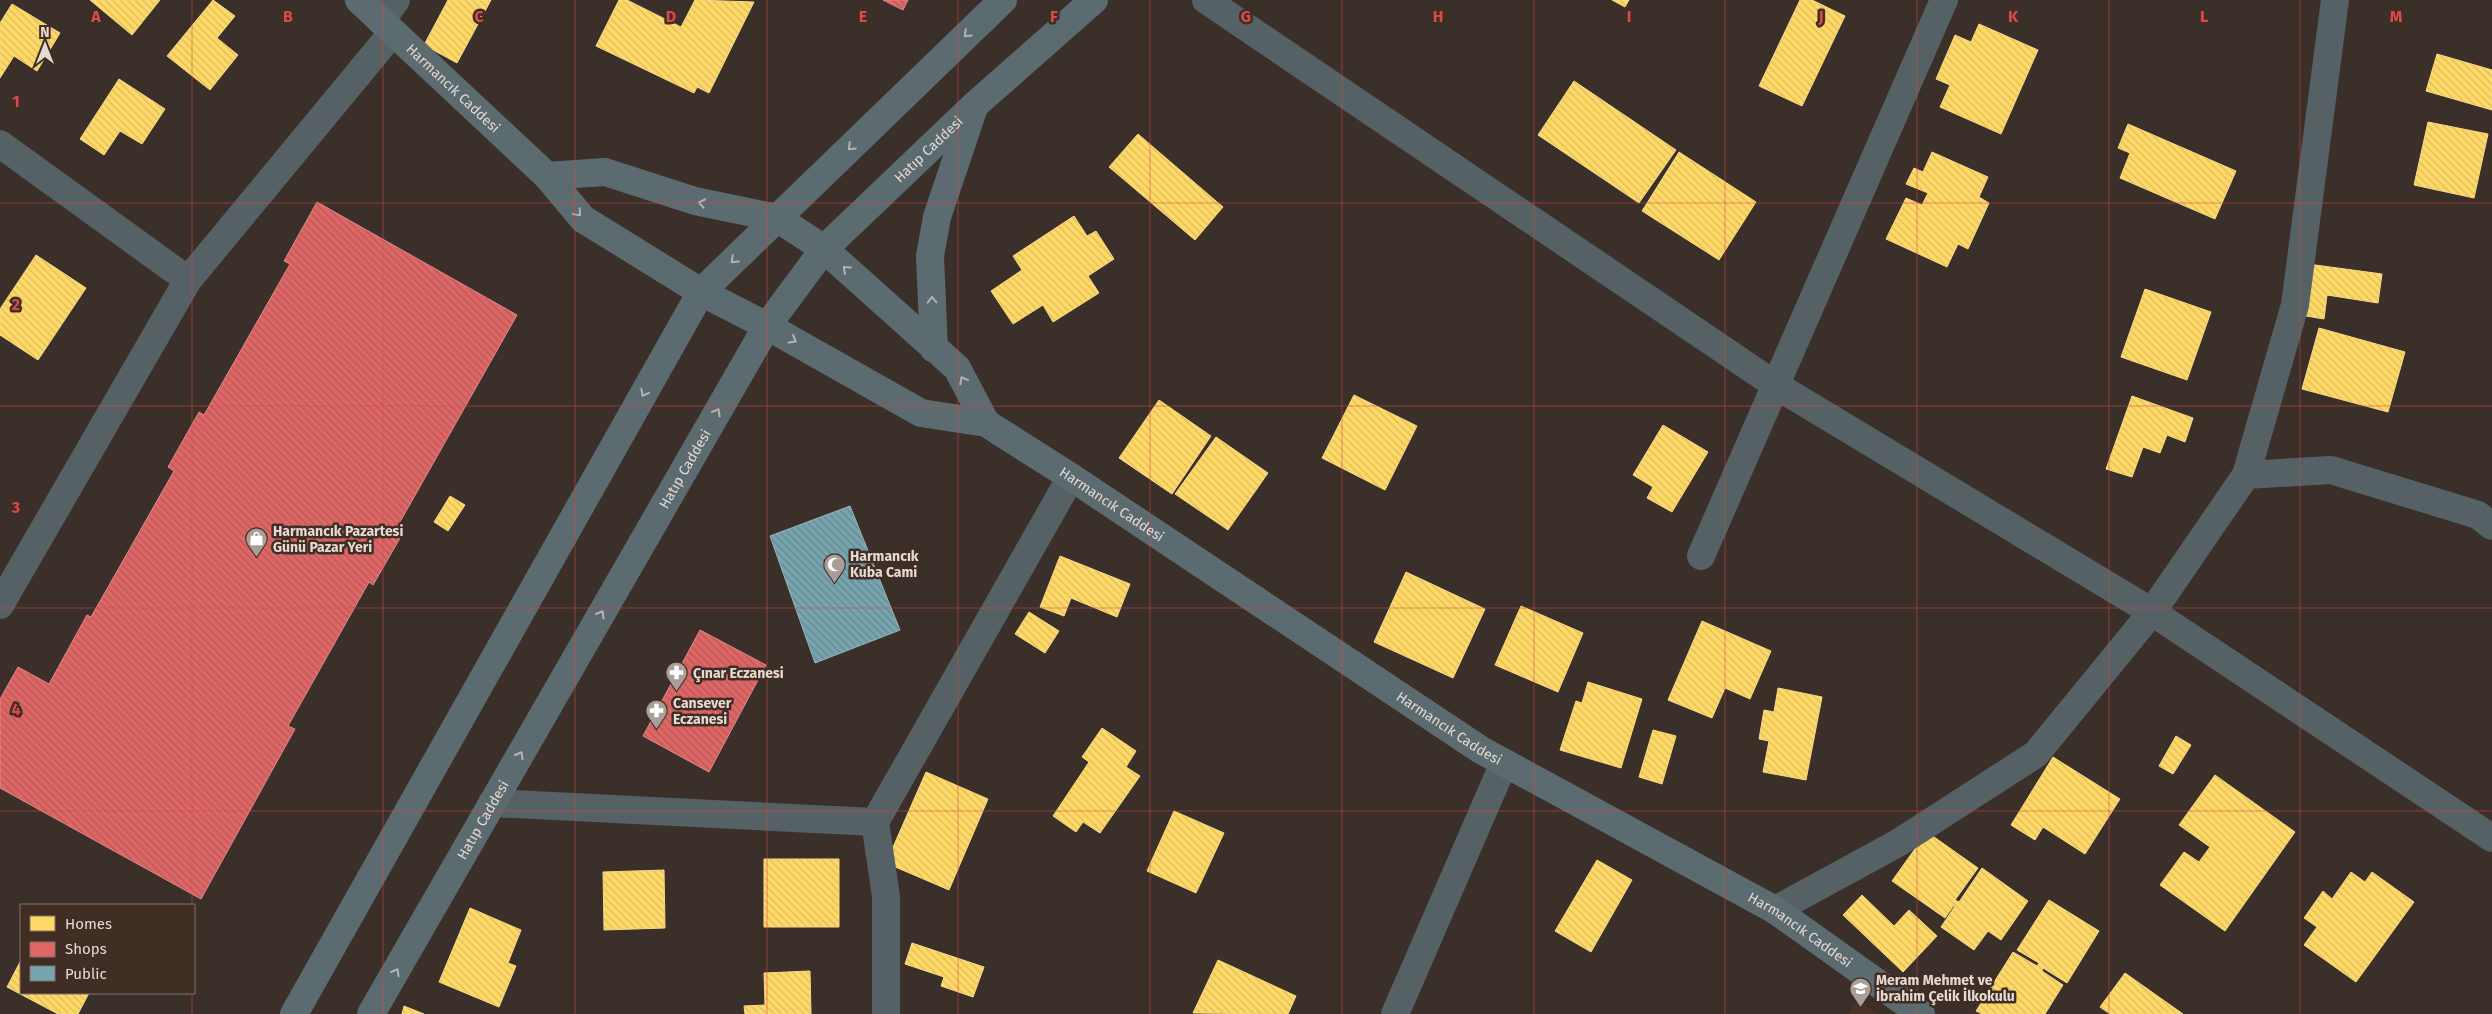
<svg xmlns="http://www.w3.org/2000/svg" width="2492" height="1014" viewBox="0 0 2492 1014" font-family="'Fira Sans',sans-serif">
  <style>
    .built { fill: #4a3226 }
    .homes { fill: url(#homes-back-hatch); stroke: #f8d987 }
    .shops { fill: url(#shops-back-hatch); stroke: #e28887 }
    .public { fill: url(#public-back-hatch); stroke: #98b5ba }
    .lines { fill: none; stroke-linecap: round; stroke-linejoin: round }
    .street { stroke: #556165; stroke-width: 28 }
    .secondary { stroke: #5b6b70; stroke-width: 28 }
    .oneway { stroke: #b5b2b0 }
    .grid { fill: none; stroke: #d94b4a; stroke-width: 1; stroke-opacity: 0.55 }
    .labels { text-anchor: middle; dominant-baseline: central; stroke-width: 5; stroke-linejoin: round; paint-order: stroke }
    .street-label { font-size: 14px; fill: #e6d9d3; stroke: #402d23 }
    .poi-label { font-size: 14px; font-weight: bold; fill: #e6d9d3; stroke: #402d23; text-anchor: start }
    .grid-label { font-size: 16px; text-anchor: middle; font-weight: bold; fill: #d94b4a; stroke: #402d23; stroke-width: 5; stroke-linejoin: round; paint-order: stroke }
  </style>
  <defs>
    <pattern id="homes-back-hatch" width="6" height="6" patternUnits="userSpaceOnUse" patternTransform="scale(1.25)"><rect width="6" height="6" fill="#ffd966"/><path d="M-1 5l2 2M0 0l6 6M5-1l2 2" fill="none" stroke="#dabb5e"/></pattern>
    <pattern id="shops-back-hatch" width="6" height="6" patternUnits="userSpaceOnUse" patternTransform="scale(1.25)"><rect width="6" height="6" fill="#e06666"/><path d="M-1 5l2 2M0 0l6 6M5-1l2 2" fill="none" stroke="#b25b5a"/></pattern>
    <pattern id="public-back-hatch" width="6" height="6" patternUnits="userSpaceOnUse" patternTransform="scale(1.25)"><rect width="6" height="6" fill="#76a5af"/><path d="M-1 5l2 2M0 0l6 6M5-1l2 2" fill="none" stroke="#67878d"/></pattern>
  </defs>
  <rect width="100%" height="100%" fill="#3a2f29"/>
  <!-- built -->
  <path class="built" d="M1858,1000l19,14h-29z"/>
  <!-- homes -->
  <path class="homes" d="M90,0h70l-28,35z
    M213,0l22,16 -18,22 21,17 -28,35 -43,-34z
    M448,0h43l-34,63 -33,-18z
    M619,0h8l54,27 14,-27 59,2 -45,91 -12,-6 -3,6 -98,-47z
    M1612,0h17l-4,7z
    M1800,0h12l33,16 -43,90 -43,-20z
    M12,4l48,29 -23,38 -23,-15 -14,22v-55z
    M1979,24l59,26 -37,84 -61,-27 10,-22 -14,-6 19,-44 16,7z
    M2437,54l55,16v40l-66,-19z
    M119,79l46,30 -23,35 -22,-13 -16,24 -24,-16z
    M1574,81l102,69 -37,53 -101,-68z
    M2428,122l60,12 -14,64 -60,-13z
    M2128,124l108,47 -21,48 -95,-41 10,-25 -12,-5z
    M1138,134l85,73 -28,33 -86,-73z
    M1679,152l77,50 -37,58 -77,-49z
    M1932,152l56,25 -9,20 10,6 -21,46 -10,-5 -11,23 -61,-28 20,-41 16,7 6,-12 -22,-9 8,-16 9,4z
    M1074,216l13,20 9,-5 18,28 -26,17 11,17 -46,29 -10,-17 -30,19 -22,-33 31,-21 -9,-14z
    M36,255l50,33 -48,72 -38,-25v-26z
    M2308,264l74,10 -4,29 -51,-8 -3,24 -24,-4z
    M2145,289l66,23 -24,68 -66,-23z
    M2319,328l86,24 -17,60 -86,-23z
    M1354,395l63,31 -32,64 -63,-32z
    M2132,396l61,22 -8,24 -18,-7 -7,18 -17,-6 -11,30 -26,-8z
    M1159,400l52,36 -39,58 -53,-36z
    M1663,425l45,27 -36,60 -25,-14 6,-11 -20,-12z
    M1216,437l52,36 -40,57 -53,-36z
    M450,496l15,9 -17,26 -14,-9z
    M1060,556l70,28 -13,33 -46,-19 -7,18 -24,-9z
    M1406,572l79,37 -32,69 -79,-36z
    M1521,606l62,27 -25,59 -63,-27z
    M1029,612l30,19 -14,22 -30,-19z
    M1702,621l69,30 -21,48 -25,-11 -13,30 -44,-18z
    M1588,682l54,17 -21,69 -61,-18 16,-49 6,2z
    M1778,688l44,9 -16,83 -43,-8 6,-31 -10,-2 5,-29 10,2z
    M1102,728l34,23 -10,16 14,9 -40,57 -17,-11 -7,10 -23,-16 36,-54 -7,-5z
    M1653,730l23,6 -14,48 -23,-7z
    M2176,736l15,9 -18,29 -14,-8z
    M2053,757l67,42 -35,55 -42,-27 -8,13 -24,-15z
    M926,772l62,27 -39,91 -63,-27z
    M2215,775l80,57 -70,99 -65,-46 24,-33 15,10 11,-15 -31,-22z
    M1174,811l50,22 -28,60 -49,-22z
    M1927,832l51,36 -23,32 4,2 23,-34 46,33 -27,39 -13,-9 -14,19 -33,-23 14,-21 -1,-1 -9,13 -53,-37z
    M764,859h75v68h-75z
    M1597,860l35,20 -41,72 -36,-21z
    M664,870l1,58 -61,2 -1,-58z
    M2351,872l14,10 7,-10 42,30 -58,80 -52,-37 13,-18 -13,-9 19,-27 9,8z
    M1862,895l32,31 15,-16 28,26 -34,36 -60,-57z
    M2049,900l50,31 -32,52 -24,-15 -1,3 21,14 -18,29h-63l-6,-3 37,-59 24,14 2,-3 -22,-13z
    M470,908l51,22 -13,33 8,3 -17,41 -60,-25z
    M912,943l72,24 -11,30 -32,-11 3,-9 -39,-13z
    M21,960v33h68l-11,21h-20l-51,-27z
    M1218,960l78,36 -8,18 -95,-1z
    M810,971l1,43h-66l-1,-8 21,-1 -1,-32z
    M2125,973l58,41h-73l-10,-7z
    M404,1006l20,8h-22z"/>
  <!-- shops -->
  <path class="shops" d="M883,0h25l-5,10z
    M317,202l200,113 -121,214 7,4 -30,52 -4,-3 -81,144 7,3 -94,170 -201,-111v-89l18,-32 31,17 38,-69 4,2 83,-146 -6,-4 31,-55 5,3 86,-151 -6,-3z
    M700,630l66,35 -57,107 -66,-36z"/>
  <!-- public -->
  <path class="public" d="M850,506l50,124 -85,33 -45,-127z"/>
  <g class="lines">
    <!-- street -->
    <path class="street" d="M1206,0l571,386 375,226 340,226
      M381,21l15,-21
      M0,144l188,136
      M2246,475l85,-5 147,45 14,11
      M1701,556l243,-556
      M0,605l188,-325 205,-248
      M492,803l383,19 196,-345
      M875,822l11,74v118
      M1775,910l123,-67 138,-89 116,-142 94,-137 49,-170 40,-305
      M1395,1014l109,-251"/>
    <!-- secondary -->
    <g class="secondary">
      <path id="s1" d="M359,0l188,176 36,43 118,73 66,34 154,87 65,10 85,54 410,273 294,160 146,104"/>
      <path d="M547,176l58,-4 90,29 82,17 47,31 133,119 29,55"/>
      <path d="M934,349l-4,-93 7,-39 37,-110"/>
      <path d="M294,1014l407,-722 302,-292"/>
      <path id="s2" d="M371,1014l396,-688 57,-77 152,-145 118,-104"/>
    </g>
  </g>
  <!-- one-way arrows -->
  <defs><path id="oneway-chevron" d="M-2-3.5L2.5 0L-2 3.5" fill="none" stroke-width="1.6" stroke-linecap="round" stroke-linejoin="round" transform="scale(1.25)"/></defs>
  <g class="oneway">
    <use href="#oneway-chevron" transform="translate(967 34) rotate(136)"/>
    <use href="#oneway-chevron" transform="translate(851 147) rotate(136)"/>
    <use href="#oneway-chevron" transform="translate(702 203) rotate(-168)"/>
    <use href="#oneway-chevron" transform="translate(578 213) rotate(49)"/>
    <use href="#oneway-chevron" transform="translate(734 260) rotate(136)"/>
    <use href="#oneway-chevron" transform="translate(846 269) rotate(-138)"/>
    <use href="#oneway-chevron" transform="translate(932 300) rotate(-92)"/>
    <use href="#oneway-chevron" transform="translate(793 340) rotate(30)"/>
    <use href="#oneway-chevron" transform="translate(963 380) rotate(-118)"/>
    <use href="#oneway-chevron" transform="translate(644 393) rotate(119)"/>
    <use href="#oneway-chevron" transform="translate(717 412) rotate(-60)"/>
    <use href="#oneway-chevron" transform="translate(601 614) rotate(-60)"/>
    <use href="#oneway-chevron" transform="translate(520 755) rotate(-60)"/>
    <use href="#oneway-chevron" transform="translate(396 972) rotate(-60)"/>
  </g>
  <!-- grid -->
  <path class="grid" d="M192,0v905M383,0v1014M575,0v1014M767,0v1014M958,0v1014M1150,0v1014M1342,0v1014M1534,0v1014M1725,0v1014M1917,0v1014M2109,0v1014M2300,0v1014M0,203h2492M0,406h2492M0,608h2492M0,811h2492M192,993v21"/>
  <!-- icons -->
  <defs>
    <symbol id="shop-pin" viewBox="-11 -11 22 30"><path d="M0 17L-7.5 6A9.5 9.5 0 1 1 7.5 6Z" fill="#aa9e98" stroke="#402d23"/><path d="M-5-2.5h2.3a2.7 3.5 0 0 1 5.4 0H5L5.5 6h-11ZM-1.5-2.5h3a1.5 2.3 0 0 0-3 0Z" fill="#fff"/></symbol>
    <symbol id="mosque-pin" viewBox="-11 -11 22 30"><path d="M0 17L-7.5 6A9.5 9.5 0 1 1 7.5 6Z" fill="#aa9e98" stroke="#402d23"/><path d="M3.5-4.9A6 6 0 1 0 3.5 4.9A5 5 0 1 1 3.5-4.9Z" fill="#fff"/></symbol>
    <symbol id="pharmacy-pin" viewBox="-11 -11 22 30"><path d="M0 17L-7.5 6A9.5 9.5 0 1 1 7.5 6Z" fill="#aa9e98" stroke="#402d23"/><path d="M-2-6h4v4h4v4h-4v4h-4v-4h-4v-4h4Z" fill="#fff"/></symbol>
    <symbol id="school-pin" viewBox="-11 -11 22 30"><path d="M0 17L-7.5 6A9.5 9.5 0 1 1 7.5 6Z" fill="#aa9e98" stroke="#402d23"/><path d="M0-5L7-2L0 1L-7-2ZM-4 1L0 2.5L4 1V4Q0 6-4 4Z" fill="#fff"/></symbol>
  </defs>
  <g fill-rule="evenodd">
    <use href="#shop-pin" x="244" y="526" width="25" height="34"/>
    <use href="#mosque-pin" x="822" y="552" width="25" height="34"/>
    <use href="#pharmacy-pin" x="664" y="660" width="25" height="34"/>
    <use href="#pharmacy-pin" x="644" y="698" width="25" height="34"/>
    <use href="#school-pin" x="1848" y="976" width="25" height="34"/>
  </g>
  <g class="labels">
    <!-- street labels -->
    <g class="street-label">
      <text stroke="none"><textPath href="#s1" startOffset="129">Harmancık Caddesi</textPath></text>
      <text stroke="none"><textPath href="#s2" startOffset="1034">Hatıp Caddesi</textPath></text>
      <text stroke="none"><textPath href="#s2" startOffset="629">Hatıp Caddesi</textPath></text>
      <text stroke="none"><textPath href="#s1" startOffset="919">Harmancık Caddesi</textPath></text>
      <text stroke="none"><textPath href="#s1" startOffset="1324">Harmancık Caddesi</textPath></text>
      <text stroke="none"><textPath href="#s2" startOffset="224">Hatıp Caddesi</textPath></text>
      <text stroke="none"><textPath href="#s1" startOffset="1729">Harmancık Caddesi</textPath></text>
    </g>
    <!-- poi labels -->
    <g class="poi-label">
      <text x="273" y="531">Harmancık Pazartesi<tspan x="273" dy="16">Günü Pazar Yeri</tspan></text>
      <text x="850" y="556">Harmancık<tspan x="850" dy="16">Kuba Cami</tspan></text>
      <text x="693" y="673">Çınar Eczanesi</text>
      <text x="673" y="703">Cansever<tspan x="673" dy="16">Eczanesi</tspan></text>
      <text x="1876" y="980">Meram Mehmet ve<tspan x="1876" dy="16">İbrahim Çelik İlkokulu</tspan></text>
    </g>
  </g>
  <g class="grid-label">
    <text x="96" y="22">A</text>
    <text x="288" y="22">B</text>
    <text x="479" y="22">C</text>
    <text x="671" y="22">D</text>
    <text x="863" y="22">E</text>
    <text x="1054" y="22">F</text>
    <text x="1246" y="22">G</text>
    <text x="1438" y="22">H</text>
    <text x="1629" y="22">I</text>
    <text x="1821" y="22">J</text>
    <text x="2013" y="22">K</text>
    <text x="2204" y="22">L</text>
    <text x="2396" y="22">M</text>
    <text x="16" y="107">1</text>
    <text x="16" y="310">2</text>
    <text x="16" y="513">3</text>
    <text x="16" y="715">4</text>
  </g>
  <!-- legend -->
  <rect x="20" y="904" width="175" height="90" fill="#402d23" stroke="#827269"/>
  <rect x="30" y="916" width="25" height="15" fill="#ffd966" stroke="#827269"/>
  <text x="65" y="929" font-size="15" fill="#e6d9d3">Homes</text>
  <rect x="30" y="942" width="25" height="15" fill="#e06666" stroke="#827269"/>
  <text x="65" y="954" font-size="15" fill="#e6d9d3">Shops</text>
  <rect x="30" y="966" width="25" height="15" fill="#76a5af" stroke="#827269"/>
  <text x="65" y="979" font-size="15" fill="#e6d9d3">Public</text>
  <!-- north arrow -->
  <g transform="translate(45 45)" stroke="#402d23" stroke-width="4" paint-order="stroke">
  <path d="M0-4L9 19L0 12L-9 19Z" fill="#e6d9d3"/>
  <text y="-8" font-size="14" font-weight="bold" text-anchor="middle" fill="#e6d9d3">N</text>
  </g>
</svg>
